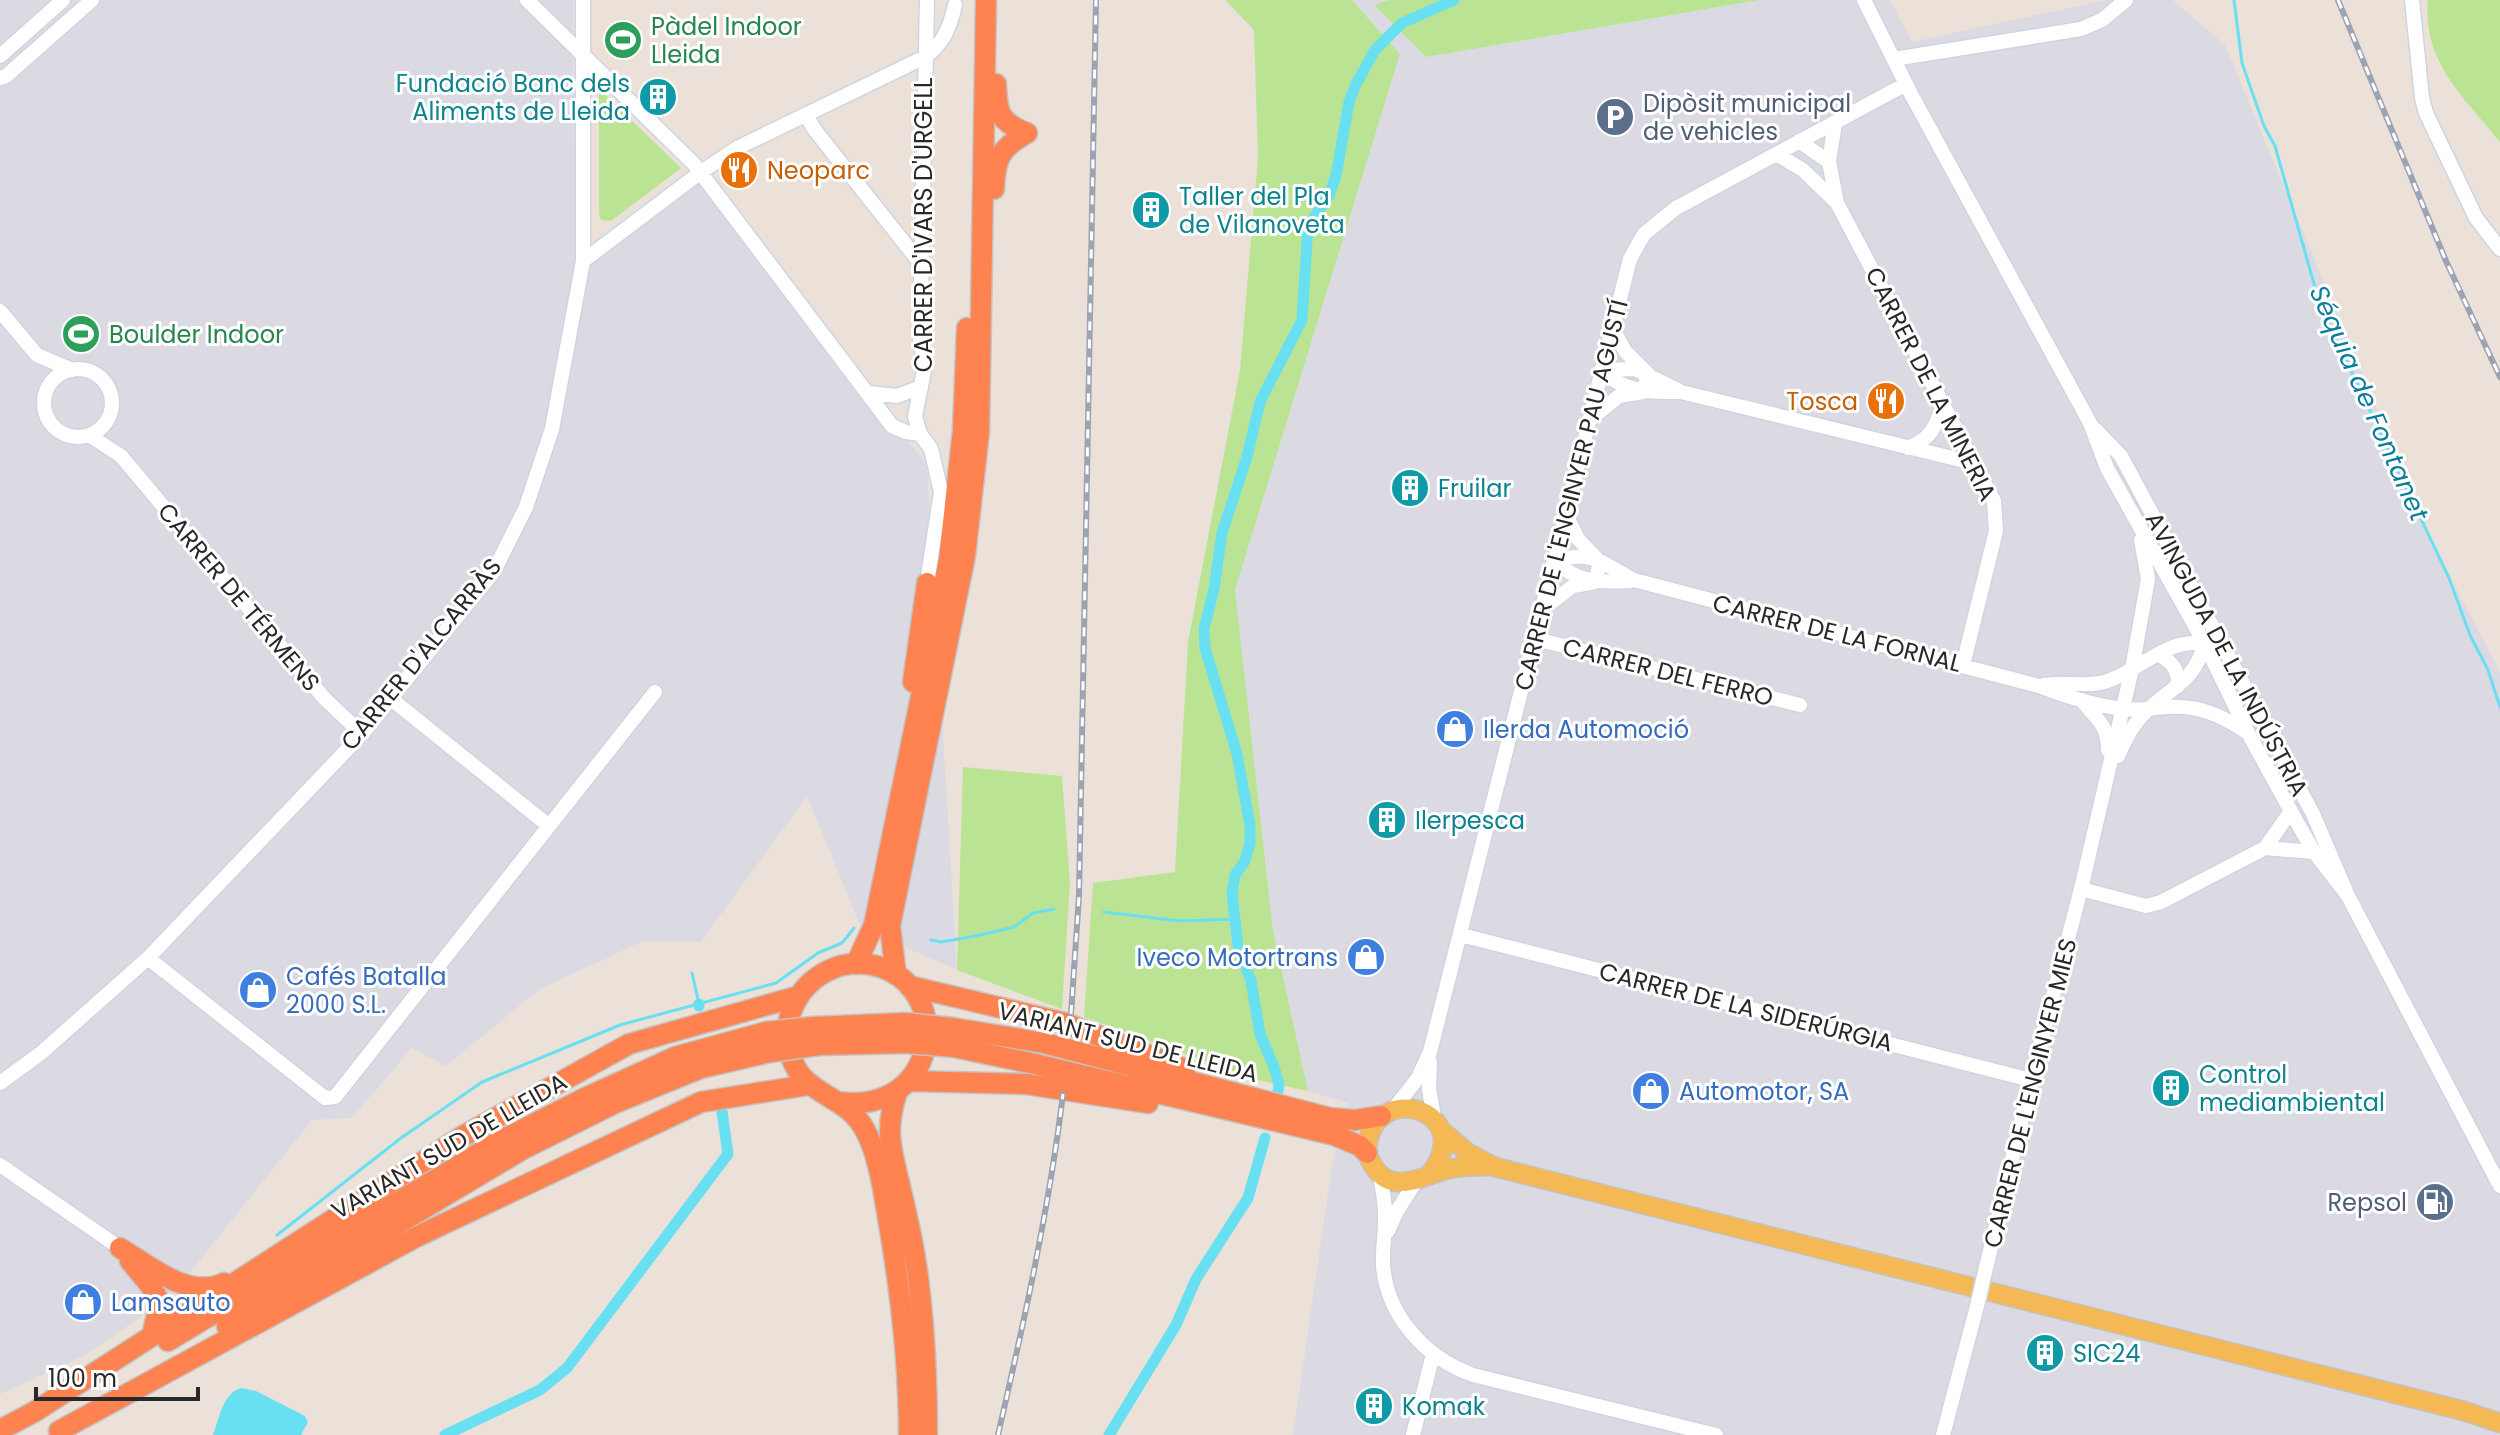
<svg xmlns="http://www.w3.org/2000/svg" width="2500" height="1435" viewBox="0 0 2500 1435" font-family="Poppins,sans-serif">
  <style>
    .industrial { fill: #dbdae3 }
    .green { fill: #bae493 }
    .water { fill: #68e0f1 }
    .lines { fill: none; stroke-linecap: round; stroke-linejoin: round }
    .stream { stroke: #68e0f1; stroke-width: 3 }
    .canal { stroke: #68e0f1; stroke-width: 11 }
    .minor-casing { stroke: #ced5e2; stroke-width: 17 }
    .major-casing { stroke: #c3c3c3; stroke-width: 21 }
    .highway-casing { stroke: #c3c3c3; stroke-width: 23 }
    .minor { stroke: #fff; stroke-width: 14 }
    .major { stroke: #f4b855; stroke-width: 18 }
    .highway { stroke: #ff8350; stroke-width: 20 }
    .rail-casing { stroke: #9ca3b3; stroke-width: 6 }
    .rail { stroke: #fff; stroke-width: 3; stroke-dasharray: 9; stroke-linecap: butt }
    .minor-bridge-casing { stroke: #ced5e2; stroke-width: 17; stroke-linecap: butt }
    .highway-bridge-casing { stroke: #c3c3c3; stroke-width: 23; stroke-linecap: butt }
    .minor-bridge { stroke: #fff; stroke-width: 14 }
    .highway-bridge { stroke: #ff8350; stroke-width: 20 }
    .labels { text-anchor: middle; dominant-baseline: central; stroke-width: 6; stroke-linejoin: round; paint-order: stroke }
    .leisure-label { font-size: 24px; fill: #27864d; stroke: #fff; text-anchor: start }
    .culture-label { font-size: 24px; fill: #0d838f; stroke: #fff; text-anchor: start }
    .service-label { font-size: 24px; fill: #4e5e75; stroke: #fff; text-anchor: start }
    .food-label { font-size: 24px; fill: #c56008; stroke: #fff; text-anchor: start }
    .street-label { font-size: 24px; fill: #282828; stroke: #fff }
    .shop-label { font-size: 24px; fill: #366cbe; stroke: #fff; text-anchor: start }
    .water-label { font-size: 26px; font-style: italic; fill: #0a7d9b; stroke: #fff }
  </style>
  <rect width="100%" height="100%" fill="#ebe1d9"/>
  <!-- industrial -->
  <path class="industrial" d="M0,0h573l2,306 8,-45 118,-89 226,293 30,505 -96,-42 -54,-132 -106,146 -58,-1 -103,48 -94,77 -34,-18 -60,70 -40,2 -140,175 -86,60 -86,39z
    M1352,0h37l-14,5 51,52 333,-57h131l22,42 194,-42h67l52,45 208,499 67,128v763h-1207l39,-270 16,-62 -40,-12 -35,-160 -38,-341 165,-536z"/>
  <!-- green -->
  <path class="green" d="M1225,0h127l48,54 -165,536 38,341 35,160 -51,-11 -173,-63 9,-134 82,-11 13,-230 52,-272 18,-213 -4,-127z
    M1389,0h370l-333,57 -52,-52z
    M2428,0h72v142c-36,-45 -78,-80 -72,-142z
    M599,89l82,79 -70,53 -10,-1 -2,-6z
    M963,767l99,9 8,107 -8,126 -105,-39z"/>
  <!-- water -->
  <path class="water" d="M241,1388l15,3 49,25 3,6 -7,13h-88c6,-16 10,-42 28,-47z"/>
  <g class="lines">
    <!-- stream -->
    <path class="stream" d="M2234,0l8,63 22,63 11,20 45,159 129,273 21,57 18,35 12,37
      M1104,912l76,9 56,-2
      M931,940l10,2 35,-6 38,-9 19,-14 21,-4
      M692,973l7,31
      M277,1235l124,-97 81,-56 138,-57 156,-42 42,-30 24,-10 12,-15"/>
    <!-- canal -->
    <path class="canal" d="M699,1004v2
      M1278,1091l1,-6 -5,-18 -14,-33 -9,-53 -13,-34 -6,-54 3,-18 10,-14 5,-18v-18l-13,-71 -32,-106 -1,-19 10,-40 8,-56 25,-76 13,-55 42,-82 6,-94 21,-31 7,-19 13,-74 7,-18 19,-34 27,-27 52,-23
      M445,1435l95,-45 27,-22 161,-214 -6,-43
      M1109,1435l67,-110 20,-46 52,-81 17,-60"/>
    <defs>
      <path id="minor" d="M527,0l167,164 198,262 14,6 14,2
        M927,0l-7,339 5,27 -10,50 5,18 11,15 10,43 -14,91
        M1864,0l47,94 179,329 17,45 98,176 43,89 50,91 16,28 34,44
        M2412,0l10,98 4,15 50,105 24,31
        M0,56l63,-56
        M1894,59l187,-30 21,-9 24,-20
        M0,78l6,-2 86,-76
        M806,115l8,14 107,135
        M1835,123l-6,39 8,41 157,298 2,30 -33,134
        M1799,141l30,21
        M1776,154l27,16 33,32
        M583,261l118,-89 36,-24 188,-91c19,-14 25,-30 30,-52
        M0,311l37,44 35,15
        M44 403a34 34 0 1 1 68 0a34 34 0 1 1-68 0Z
        M1601,370c23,23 51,22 80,22l292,71
        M1601,370l34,-1 43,21
        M869,393l28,3 24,-9
        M1588,421l31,-25 24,-4 5,-18 -23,-23 -13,-24
        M2095,429l26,27 192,358 35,82 152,290
        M89,435l32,21 203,242 38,36
        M1908,448c22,-9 27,-19 34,-41
        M1554,561c40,-11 46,1 80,19l405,106c28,11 54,19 84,23 16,2 28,-1 44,-2 32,-2 54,8 81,26
        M1554,561c26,23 44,21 77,20
        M1543,609l30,-23 22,-4 5,-20 -22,-23 -12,-24
        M1536,639l264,66
        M2158,654c15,9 20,14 20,32
        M2044,685c18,-3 38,1 56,-2 37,-8 69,-50 109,-38
        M390,698l159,128
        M2082,700c13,19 26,23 26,50
        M2118,756c6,-14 12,-27 22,-38 27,-31 54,-32 65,-76
        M2265,848l49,4
        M2081,889l65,17 15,-4 104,-54 26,-37
        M1461,935l570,145
        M148,958l177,140 10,-1 320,-405
        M1430,1062l-1,27 5,28
        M0,1083l41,-30 107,-95 214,-224 132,-163 32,-64 26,-78 31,-168v-261
        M1392,1111l26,-33 12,-26 200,-793 14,-25 32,-26 230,-124
        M0,1165l120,83
        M1379,1171c3,15 6,29 6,43 1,17 -3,34 -2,51 4,52 43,93 90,110l243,60
        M1388,1231l9,-20 19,-30
        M1985,1272l46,-192 50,-191 51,-220 16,-90 -7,-39
        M1413,1435l20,-81
        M1943,1435l34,-129"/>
      <path id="major" d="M1441,1130l27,23 27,14 969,244 36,12
        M1429,1175c53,-66 -61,-99 -62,-22 18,48 51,24 82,16 13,-3 26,-3 39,-3"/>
      <path id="highway" d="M996,84c1,29 3,38 31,49
        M994,189c1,-30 6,-41 33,-56
        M913,682l14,-99
        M856,964l18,-39 75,-365 14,-130 4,-102
        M896,975l-6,-49 75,-370 14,-124 7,-432
        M909,986l156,37 120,46
        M813,1027l92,-4
        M953,1028l91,15 286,75 25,2 26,-4
        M819,1045l88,-2
        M954,1047l81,17 299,71 26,11 7,7
        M910,1081l116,3 122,19
        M897,1092c-14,42 -4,62 5,103 7,30 14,61 17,91 6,50 8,99 8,149
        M838,1102c108,14 117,-127 28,-138 -44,-5 -84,34 -78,79 7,55 56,47 77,87 14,25 19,65 24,94 12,70 20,139 20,211
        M120,1248c30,18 69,52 104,35
        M130,1261l20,24 10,17 -8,34
        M227,1326l298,-178 90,-45 86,-35 69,-16
        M168,1341l326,-197 93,-47 88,-40 91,-25
        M0,1430l34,-18 429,-276 166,-92 170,-48
        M59,1431l359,-195 283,-134 107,-17"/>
    </defs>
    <!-- minor casing -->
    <use href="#minor" class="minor-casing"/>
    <!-- major casing -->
    <use href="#major" class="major-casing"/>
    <!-- highway casing -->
    <use href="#highway" class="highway-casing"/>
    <!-- minor -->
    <use href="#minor" class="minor"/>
    <!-- major -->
    <use href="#major" class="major"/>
    <!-- highway -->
    <use href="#highway" class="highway"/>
    <defs>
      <path id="rail" d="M2338,0l108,261 54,116
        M1071,1014l8,-118 17,-896
        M998,1435c26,-113 51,-226 65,-341"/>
    </defs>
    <!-- rail casing -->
    <use href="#rail" class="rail-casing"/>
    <!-- rail -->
    <use href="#rail" class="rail"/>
    <defs>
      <path id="minor-bridge" d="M1977,1306l8,-34"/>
      <path id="highway-bridge" d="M905,1023l48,5
        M766,1032l47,-5
        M907,1043l47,4
        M770,1052l49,-7"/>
    </defs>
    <!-- minor-bridge casing -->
    <use href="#minor-bridge" class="minor-bridge-casing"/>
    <!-- highway-bridge casing -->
    <use href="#highway-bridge" class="highway-bridge-casing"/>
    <!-- minor-bridge -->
    <use href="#minor-bridge" class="minor-bridge"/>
    <!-- highway-bridge -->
    <use href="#highway-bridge" class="highway-bridge"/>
  </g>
  <!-- icons -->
  <defs>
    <symbol id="stadium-disc" viewBox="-11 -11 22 22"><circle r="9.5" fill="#2e9e5b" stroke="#fff"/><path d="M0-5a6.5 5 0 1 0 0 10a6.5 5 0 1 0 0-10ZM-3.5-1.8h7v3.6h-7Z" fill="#fff"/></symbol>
    <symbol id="building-disc" viewBox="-11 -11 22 22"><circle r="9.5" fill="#0f9aa8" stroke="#fff"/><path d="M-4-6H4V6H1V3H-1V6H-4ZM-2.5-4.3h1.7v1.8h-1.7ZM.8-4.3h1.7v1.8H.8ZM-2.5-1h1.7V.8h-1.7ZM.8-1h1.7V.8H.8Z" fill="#fff"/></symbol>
    <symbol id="parking-disc" viewBox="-11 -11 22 22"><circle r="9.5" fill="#5c6f8a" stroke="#fff"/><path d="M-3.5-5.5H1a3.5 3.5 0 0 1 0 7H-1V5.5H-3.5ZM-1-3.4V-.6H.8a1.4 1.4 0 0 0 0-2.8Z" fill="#fff"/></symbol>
    <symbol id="restaurant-disc" viewBox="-11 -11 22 22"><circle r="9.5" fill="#e8710a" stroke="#fff"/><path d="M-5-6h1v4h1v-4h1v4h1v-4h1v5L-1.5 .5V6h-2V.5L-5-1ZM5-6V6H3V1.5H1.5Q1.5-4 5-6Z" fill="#fff"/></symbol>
    <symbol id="shop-disc" viewBox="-11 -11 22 22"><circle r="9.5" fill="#3f7fe0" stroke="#fff"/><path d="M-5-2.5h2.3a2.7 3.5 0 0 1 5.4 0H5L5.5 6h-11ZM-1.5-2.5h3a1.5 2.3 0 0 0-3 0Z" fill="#fff"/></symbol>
    <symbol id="fuel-disc" viewBox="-11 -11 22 22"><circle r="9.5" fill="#5c6f8a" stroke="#fff"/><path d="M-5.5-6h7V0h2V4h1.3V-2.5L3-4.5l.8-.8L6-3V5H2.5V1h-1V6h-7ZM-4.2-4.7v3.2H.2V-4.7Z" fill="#fff"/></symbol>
  </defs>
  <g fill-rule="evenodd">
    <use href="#stadium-disc" x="601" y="18" width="44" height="44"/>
    <use href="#building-disc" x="636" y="75" width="44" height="44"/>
    <use href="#parking-disc" x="1593" y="95" width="44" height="44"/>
    <use href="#restaurant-disc" x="717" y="148" width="44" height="44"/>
    <use href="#building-disc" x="1129" y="188" width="44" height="44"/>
    <use href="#stadium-disc" x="59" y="312" width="44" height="44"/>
    <use href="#restaurant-disc" x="1864" y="379" width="44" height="44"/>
    <use href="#building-disc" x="1388" y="466" width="44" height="44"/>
    <use href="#shop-disc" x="1433" y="707" width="44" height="44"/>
    <use href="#building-disc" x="1365" y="798" width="44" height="44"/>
    <use href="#shop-disc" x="1344" y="935" width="44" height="44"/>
    <use href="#shop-disc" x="236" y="968" width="44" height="44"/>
    <use href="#building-disc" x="2149" y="1066" width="44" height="44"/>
    <use href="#shop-disc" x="1629" y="1069" width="44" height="44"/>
    <use href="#fuel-disc" x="2413" y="1180" width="44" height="44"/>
    <use href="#shop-disc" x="61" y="1280" width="44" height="44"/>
    <use href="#building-disc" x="2023" y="1331" width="44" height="44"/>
    <use href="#building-disc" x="1352" y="1384" width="44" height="44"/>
  </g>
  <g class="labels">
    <!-- leisure labels -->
    <g class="leisure-label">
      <text x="651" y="26">Pàdel Indoor<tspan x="651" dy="28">Lleida</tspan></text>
      <text x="109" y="334">Boulder Indoor</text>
    </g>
    <!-- culture labels -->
    <g class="culture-label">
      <text x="630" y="83" text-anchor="end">Fundació Banc dels<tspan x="630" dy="28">Aliments de Lleida</tspan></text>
      <text x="1179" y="196">Taller del Pla<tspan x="1179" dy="28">de Vilanoveta</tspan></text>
      <text x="1438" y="488">Fruilar</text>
      <text x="1415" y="820">Ilerpesca</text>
      <text x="2199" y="1074">Control<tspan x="2199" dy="28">mediambiental</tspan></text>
      <text x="2073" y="1353">SIC24</text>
      <text x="1402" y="1406">Komak</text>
    </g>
    <!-- service labels -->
    <g class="service-label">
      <text x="1643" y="103">Dipòsit municipal<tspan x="1643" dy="28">de vehicles</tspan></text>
      <text x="2407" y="1202" text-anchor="end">Repsol</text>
    </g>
    <!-- food labels -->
    <g class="food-label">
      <text x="767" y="170">Neoparc</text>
      <text x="1858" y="401" text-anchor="end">Tosca</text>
    </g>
    <!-- street labels -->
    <g class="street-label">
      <text transform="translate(923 225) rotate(-90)">CARRER D'IVARS D'URGELL</text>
      <text transform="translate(1931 384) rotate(63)">CARRER DE LA MINERIA</text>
      <text transform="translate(1571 495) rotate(-76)">CARRER DE L'ENGINYER PAU AGUSTÍ</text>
      <text transform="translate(239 597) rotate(50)">CARRER DE TÉRMENS</text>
      <text transform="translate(1837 633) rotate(14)">CARRER DE LA FORNAL</text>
      <text transform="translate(421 654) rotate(-51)">CARRER D'ALCARRÀS</text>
      <text transform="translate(2227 654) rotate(62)">AVINGUDA DE LA INDÚSTRIA</text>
      <text transform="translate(1668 672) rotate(14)">CARRER DEL FERRO</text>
      <text transform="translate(1746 1007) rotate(14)">CARRER DE LA SIDERÚRGIA</text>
      <text transform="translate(1128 1042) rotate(14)">VARIANT SUD DE LLEIDA</text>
      <text transform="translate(2030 1093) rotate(-76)">CARRER DE L'ENGINYER MIES</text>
      <text transform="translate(449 1146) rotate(-30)">VARIANT SUD DE LLEIDA</text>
    </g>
    <!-- shop labels -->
    <g class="shop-label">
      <text x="1483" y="729">Ilerda Automoció</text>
      <text x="1338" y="957" text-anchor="end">Iveco Motortrans</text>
      <text x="286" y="976">Cafés Batalla<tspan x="286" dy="28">2000 S.L.</tspan></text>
      <text x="1679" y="1091">Automotor, SA</text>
      <text x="111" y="1302">Lamsauto</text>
    </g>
    <!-- water labels -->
    <g class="water-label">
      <text transform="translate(2369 403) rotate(66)">Séquia de Fontanet</text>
    </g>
  </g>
  <!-- scale -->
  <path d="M36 1387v12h162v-12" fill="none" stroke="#282828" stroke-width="4"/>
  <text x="48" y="1387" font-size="24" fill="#282828" stroke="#ffffff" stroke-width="6" paint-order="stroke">100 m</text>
</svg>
